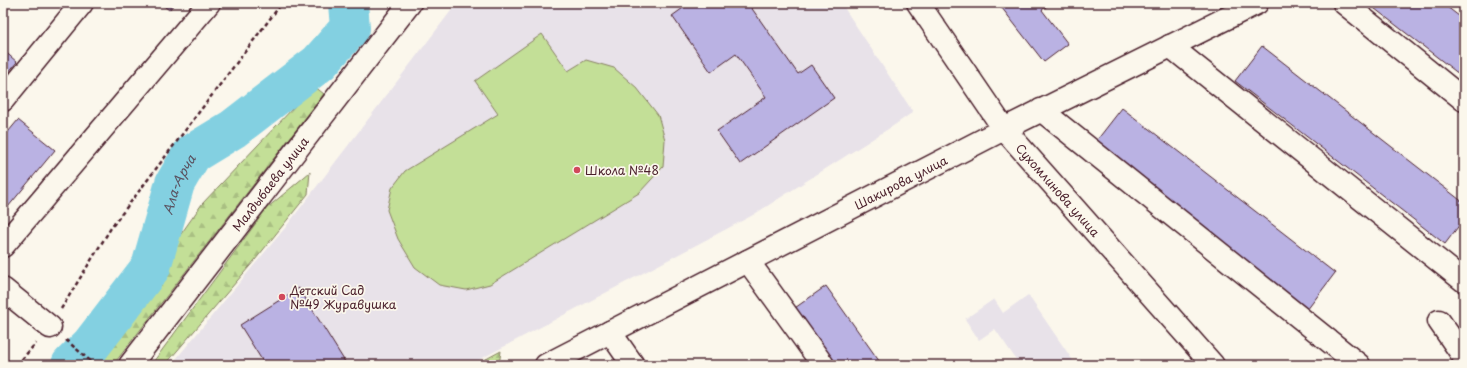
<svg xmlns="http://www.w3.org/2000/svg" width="1467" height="368" viewBox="0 0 1467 368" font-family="'Playpen Sans',sans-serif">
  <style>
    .built { fill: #e8e2e9 }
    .forest { fill: url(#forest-firs); stroke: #867f61 }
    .garden { fill: #c3df97; stroke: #867f61 }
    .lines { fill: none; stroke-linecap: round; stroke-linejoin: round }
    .river { stroke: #83d0e1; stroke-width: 40 }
    .building { fill: #bab2e3; stroke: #4a1f2b }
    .minor-casing { stroke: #4a1f2b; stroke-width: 25 }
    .path { stroke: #4a1f2b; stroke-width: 2.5; stroke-dasharray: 4 3; stroke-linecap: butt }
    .minor { stroke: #fbf7ec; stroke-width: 22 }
    .poi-dot { fill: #d1495b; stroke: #fbf7ec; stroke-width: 1.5 }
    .labels { text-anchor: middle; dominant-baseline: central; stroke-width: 3.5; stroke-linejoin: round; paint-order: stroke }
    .poi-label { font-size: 12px; fill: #4a1f2b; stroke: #fbf7ec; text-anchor: start }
    .street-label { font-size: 12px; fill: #4a1f2b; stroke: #fbf7ec }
    .water-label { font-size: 13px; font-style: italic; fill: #5b5462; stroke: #fbf7ec }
  </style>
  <defs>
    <pattern id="forest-firs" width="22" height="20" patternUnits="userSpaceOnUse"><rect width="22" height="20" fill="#c3df97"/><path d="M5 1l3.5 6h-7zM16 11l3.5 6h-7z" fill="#a9bf82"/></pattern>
  </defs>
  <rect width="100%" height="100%" fill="#fbf7ec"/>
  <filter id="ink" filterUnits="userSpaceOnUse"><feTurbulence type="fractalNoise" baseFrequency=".025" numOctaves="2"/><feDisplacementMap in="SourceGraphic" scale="8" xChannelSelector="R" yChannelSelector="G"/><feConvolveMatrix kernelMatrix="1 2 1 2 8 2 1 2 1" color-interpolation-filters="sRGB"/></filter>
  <g filter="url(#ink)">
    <!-- built -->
    <path class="built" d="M457,3h384l72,109 -17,12 -143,91 -284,150h-298l114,-137z
      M1028,295l48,70h-56l-25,-36 -16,11 -14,-21 29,-20 9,14z"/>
    <!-- forest -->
    <path class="forest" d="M314,86l10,8 -211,271h-24l113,-161z
      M310,172l-2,22 -53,66 -90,105h-14l116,-157z
      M501,351l-2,14h-24z"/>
    <!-- garden -->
    <path class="garden" d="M542,34l26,37 18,-11 28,8 23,20 21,27 7,25 -2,27 -24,26 -149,91 -24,6 -27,-5 -24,-18 -17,-28 -11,-29 5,-22 13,-17 93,-57 -23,-33z"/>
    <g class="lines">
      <!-- river -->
      <path class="river" id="s1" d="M71,365l20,-20 60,-78 24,-84 17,-29 41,-25 86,-66 31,-35 -2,-25"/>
    </g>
    <!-- building -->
    <path class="building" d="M160,3h15l-6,7z
      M690,3h58l50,71 13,-9 23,33 -94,66 -23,-33 49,-34 -30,-43 -25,18 -39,-56z
      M998,3h53l-9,7 26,34 -24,18z
      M1372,3h70l22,17v58l-94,-73z
      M1262,46l202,157v16l-19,25 -210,-163z
      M3,50l14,12 -14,17z
      M1122,108l213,165 -28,37 -213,-166z
      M18,120l37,30 -52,63v-75z
      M826,286l56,79h-51l-39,-55z
      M299,288l48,77h-82l-25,-40z"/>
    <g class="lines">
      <defs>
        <g id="minor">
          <path id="s2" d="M918,3l86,126 209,236"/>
          <path d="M1344,3l120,97"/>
          <path d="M1170,46l294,235"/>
          <path d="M3,100l79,-97"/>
          <path d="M1041,110l318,255"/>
          <path d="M3,246l206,-243"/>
          <path d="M748,261l75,104"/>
          <path d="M3,289l47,38"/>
          <path d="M1439,321l25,36"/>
          <path d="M610,332l23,33"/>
          <path id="s3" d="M130,365l280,-362"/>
          <path id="s4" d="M546,365l458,-236 253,-126"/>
        </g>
      </defs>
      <!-- minor casing -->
      <use href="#minor" class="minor-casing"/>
      <!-- path -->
      <path class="path" d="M61,309l50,-81 171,-225
        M66,340l29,25
        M17,365l19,-22"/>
      <!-- minor -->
      <use href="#minor" class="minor"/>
    </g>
  </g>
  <!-- markers -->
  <g class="poi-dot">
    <circle cx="577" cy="170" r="4"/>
    <circle cx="282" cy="297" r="4"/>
  </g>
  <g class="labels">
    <!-- poi labels -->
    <g class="poi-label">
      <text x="585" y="170">Школа №48</text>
      <text x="290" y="290">Детский Сад<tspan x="290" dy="14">№49 Журавушка</tspan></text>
    </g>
    <!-- street labels -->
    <g class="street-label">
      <text stroke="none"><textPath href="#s4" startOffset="399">Шакирова улица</textPath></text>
      <text stroke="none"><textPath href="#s3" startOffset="229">Малдыбаева улица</textPath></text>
      <text stroke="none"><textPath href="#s2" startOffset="234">Сухомлинова улица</textPath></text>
    </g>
    <!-- water labels -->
    <g class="water-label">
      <text stroke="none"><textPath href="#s1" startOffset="214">Ала-Арча</textPath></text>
    </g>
  </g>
  <!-- margin -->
  <rect width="1467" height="368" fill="none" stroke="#fbf7ec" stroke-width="16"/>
  <rect x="8" y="8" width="1451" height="352" fill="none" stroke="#4a1f2b" stroke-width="1.5" filter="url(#ink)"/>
</svg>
